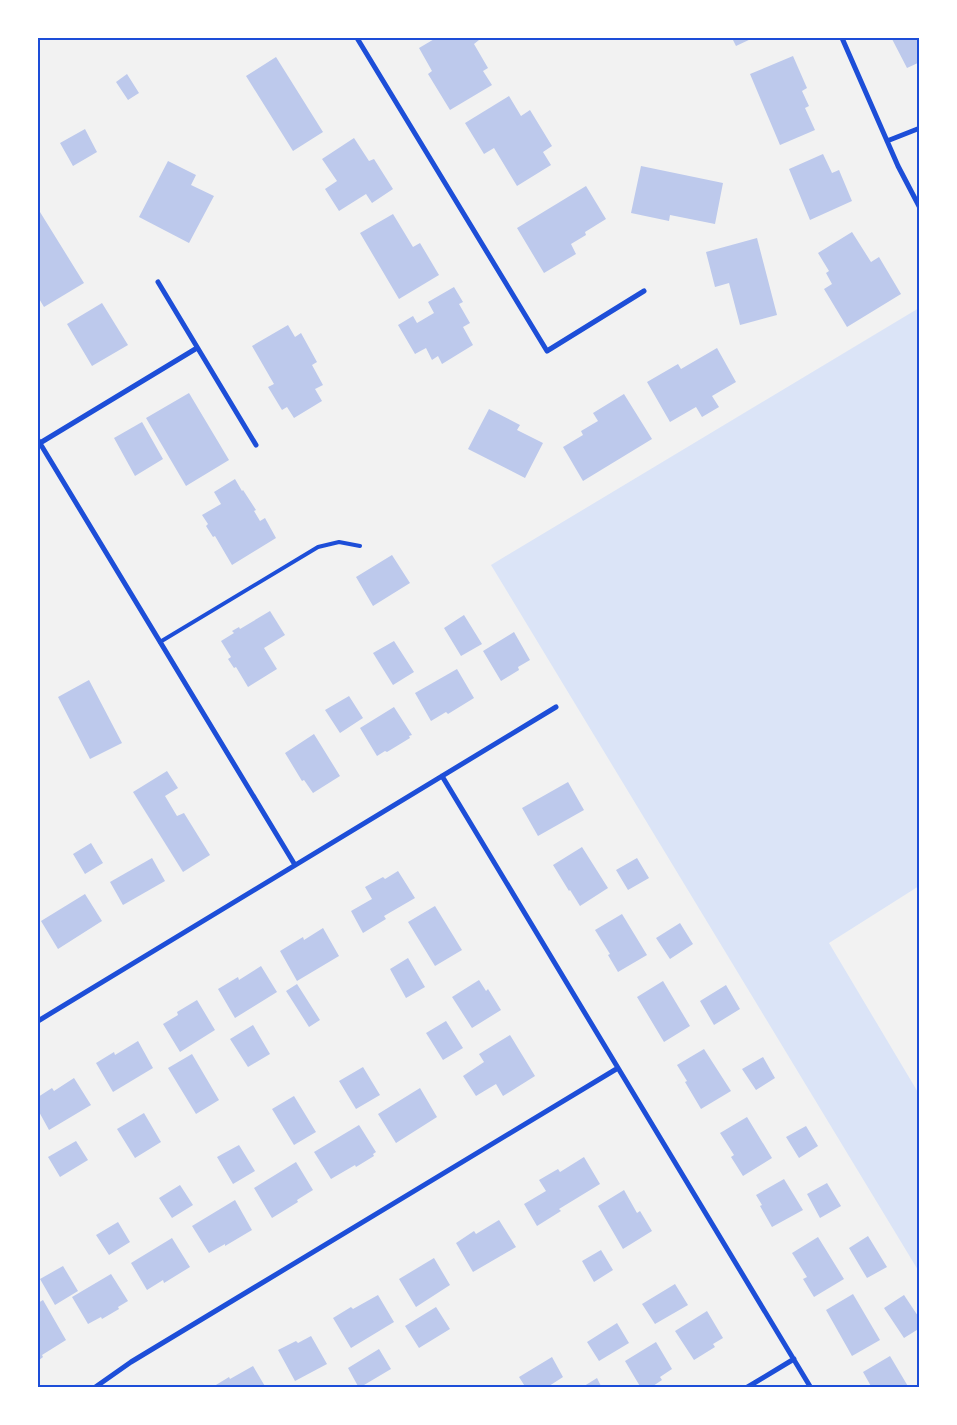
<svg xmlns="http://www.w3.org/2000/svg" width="957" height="1425" viewBox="0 0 957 1425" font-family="Barlow,sans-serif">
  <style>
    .green { fill: #dbe4f7 }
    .building { fill: #bdc9ec }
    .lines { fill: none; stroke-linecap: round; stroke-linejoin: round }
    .service { stroke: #1d4ed8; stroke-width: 4 }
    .minor { stroke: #1d4ed8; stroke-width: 5 }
    .neatline { fill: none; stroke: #1d4ed8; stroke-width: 2 }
  </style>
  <rect width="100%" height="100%" fill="#f2f2f2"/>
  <!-- green -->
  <path class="green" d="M919,308v578l-90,57 90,151 1,175 -2,1 -427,-705z"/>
  <!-- building -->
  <path class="building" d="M436,38h42l1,2 -5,4 14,24 -5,3 9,14 -42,25 -22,-36 4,-3 -13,-23z
    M732,38h21l-17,8z
    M895,38h25v24l-13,6 -15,-29z
    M793,56l14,32 -5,3 7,15 -4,2 10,22 -35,15 -30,-71z
    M276,57l47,75 -30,19 -47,-75z
    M127,74l12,19 -11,7 -12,-18z
    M509,96l12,20 9,-6 22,36 -9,6 8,13 -34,21 -23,-38 -10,6 -19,-31z
    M85,129l12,23 -24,14 -13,-23z
    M354,138l15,23 5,-2 19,30 -21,14 -6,-9 -27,17 -14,-22 12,-8 -15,-22z
    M823,154l9,19 7,-3 13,31 -42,19 -21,-51z
    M168,161l28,14 -5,10 23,11 -25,47 -50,-26z
    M641,166l82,17 -8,41 -45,-9 -1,6 -38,-8z
    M586,186l20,33 -21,13 1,3 -15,9 5,10 -32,19 -27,-45z
    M40,212l44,71 -40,24 -6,-10v-83z
    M393,214l20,33 7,-4 19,32 -40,24 -39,-66z
    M852,232l19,30 8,-5 22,37 -54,33 -23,-38 8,-5 -6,-11 3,-2 -11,-18z
    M757,238l20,77 -37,10 -11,-42 -14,4 -9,-35z
    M454,287l9,15 -4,2 11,19 -7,4 10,18 -31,19 -4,-8 -6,4 -6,-12 -11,6 -17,-29 15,-9 4,7 17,-10 -6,-11z
    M102,303l26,42 -36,21 -25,-42z
    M288,325l7,12 6,-4 16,29 -5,3 11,20 -8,4 7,12 -28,17 -7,-11 -5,3 -14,-23 6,-3 -22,-38z
    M717,348l19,34 -24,14 7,11 -17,10 -6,-10 -26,15 -23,-40 31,-18 3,5z
    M189,393l40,67 -43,26 -40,-68z
    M624,394l28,45 -69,42 -20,-34 20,-12 -2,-4 17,-10 -5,-8z
    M489,409l31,16 -3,5 26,13 -18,35 -57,-29z
    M142,422l21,37 -28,17 -21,-38z
    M235,479l7,12 1,-1 13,20 -2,1 6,10 5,-3 11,20 -44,27 -17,-29 -2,1 -7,-11 2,-2 -6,-9 19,-11 -7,-12z
    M392,555l18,28 -37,23 -17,-29z
    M270,611l15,24 -21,13 13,21 -29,18 -12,-20 -2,1 -6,-9 3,-2 -10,-16 13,-8 -2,-2 7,-4 1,2z
    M464,615l18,29 -21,12 -17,-28z
    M514,632l16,28 -12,7 1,3 -18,11 -18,-30z
    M394,641l20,31 -21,13 -20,-32z
    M457,669l17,29 -26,16 -2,-2 -15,9 -16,-28z
    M89,680l33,63 -32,16 -32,-62z
    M349,696l14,22 -23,15 -15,-23z
    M394,707l18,28 -3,1 1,2 -23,14 -2,-1 -8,5 -17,-28z
    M314,734l26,42 -27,17 -9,-13 -2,1 -17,-28z
    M167,771l11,17 -13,8 12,20 7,-3 26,42 -27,17 -50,-80z
    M568,782l16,28 -46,26 -16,-28z
    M91,843l12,20 -18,11 -12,-20z
    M582,847l26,41 -28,18 -10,-16 -1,1 -16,-26z
    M152,858l13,23 -42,24 -13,-23z
    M637,858l12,20 -21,12 -12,-20z
    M398,871l17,27 -31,18 2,3 -23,14 -12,-22 21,-12 -7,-12 18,-10 2,2z
    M85,894l17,27 -44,28 -17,-28z
    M435,906l27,44 -27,16 -27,-44z
    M622,914l25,41 -29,17 -10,-17 2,-1 -15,-24z
    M680,923l13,21 -23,15 -14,-21z
    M323,928l16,28 -42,25 -17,-30 23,-14 1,3z
    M408,958l17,29 -19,11 -16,-29z
    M261,966l16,26 -42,26 -17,-29 20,-12 1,3z
    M479,980l7,11 2,-2 13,21 -29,18 -20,-31z
    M663,981l27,45 -26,16 -27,-45z
    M297,984l23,36 -11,7 -23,-36z
    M726,985l14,24 -26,16 -14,-24z
    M197,1000l18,30 -35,22 -17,-28 15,-9 -1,-3z
    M446,1021l17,27 -20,12 -17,-27z
    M253,1025l17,29 -22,13 -18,-28z
    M510,1035l25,41 -32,20 -7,-12 -20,12 -13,-20 21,-14 -5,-8z
    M138,1041l15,27 -40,24 -17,-29 18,-11 1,3z
    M704,1049l27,42 -30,18 -16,-27 2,-1 -10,-16z
    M192,1054l27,46 -23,14 -28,-46z
    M763,1057l12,21 -19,12 -14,-21z
    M363,1067l17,28 -24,14 -17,-28z
    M74,1078l17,27 -42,25 -11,-20v-13l14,-9 2,3z
    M420,1088l17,29 -41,26 -18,-29z
    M294,1096l22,36 -22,13 -22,-36z
    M144,1113l17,29 -26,16 -18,-29z
    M747,1117l25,41 -29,18 -12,-19 3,-2 -14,-22z
    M359,1125l17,27 -3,2 1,2 -18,11 -1,-2 -24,14 -17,-27z
    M806,1126l12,20 -19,12 -13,-21z
    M76,1141l12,19 -28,17 -12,-20z
    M239,1145l16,26 -22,13 -16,-27z
    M584,1157l16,27 -41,25 2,2 -24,15 -13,-22 22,-13 -7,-11 19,-11 2,3z
    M296,1162l17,28 -16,10 1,2 -26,16 -18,-30z
    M784,1179l19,31 -31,17 -12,-21 2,-1 -6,-10z
    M827,1183l14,23 -21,12 -13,-24z
    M180,1185l13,20 -21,13 -13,-20z
    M624,1190l13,23 3,-2 12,20 -29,18 -25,-43z
    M235,1200l17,30 -27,16v-2l-16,9 -17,-27z
    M499,1220l17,27 -43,25 -17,-29 18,-12 2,3z
    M118,1222l12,20 -21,13 -13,-20z
    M868,1236l19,31 -20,11 -18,-30z
    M818,1237l26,42 -30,18 -11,-18 4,-2 -15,-24z
    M172,1238l18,29 -26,16 -1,-3 -16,10 -16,-27z
    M601,1250l12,20 -19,12 -12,-21z
    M434,1258l16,27 -34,22 -17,-28z
    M63,1266l15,25 -23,14 -15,-26z
    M111,1274l17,27 -10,6 1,2 -17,10 -1,-2 -13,7 -16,-27z
    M675,1284l13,21 -33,19 -13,-20z
    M853,1294l27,46 -28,16 -26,-46z
    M378,1295l16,27 -43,26 -18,-30 18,-11 2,2z
    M904,1295l16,24v9l-16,10 -20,-30z
    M43,1300l23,40 -24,15 1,2 -5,4v-58z
    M436,1307l14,22 -31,19 -14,-22z
    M707,1311l16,27 -10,6 2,3 -21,13 -19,-29z
    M617,1323l12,20 -30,18 -12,-19z
    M311,1336l16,28 -32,17 -17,-31 18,-9 2,2z
    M656,1342l16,27 -12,8 2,3 -12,8h-9l-16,-27z
    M379,1349l12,20 -32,19 -11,-20z
    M890,1356l19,32h-37l-9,-16z
    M552,1357l11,20 -17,11h-20l-7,-11z
    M253,1366l13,22h-55l18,-11 1,2z
    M597,1378l5,10h-21z"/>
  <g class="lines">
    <!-- service -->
    <path class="service" d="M160,642l158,-95 21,-5 21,4"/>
    <!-- minor -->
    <path class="minor" d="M357,38l190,313 97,-60
      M842,38l56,128 22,42
      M887,141l33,-13
      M158,282l98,163
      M38,440l257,425
      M40,443l157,-95
      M442,776l369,612
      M38,1021l518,-314
      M94,1388l37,-26 487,-294
      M746,1388l48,-29"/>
  </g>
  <!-- border -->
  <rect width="957" height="1425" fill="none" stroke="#ffffff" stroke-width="78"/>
  <rect x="39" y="39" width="879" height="1347" class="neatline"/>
</svg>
